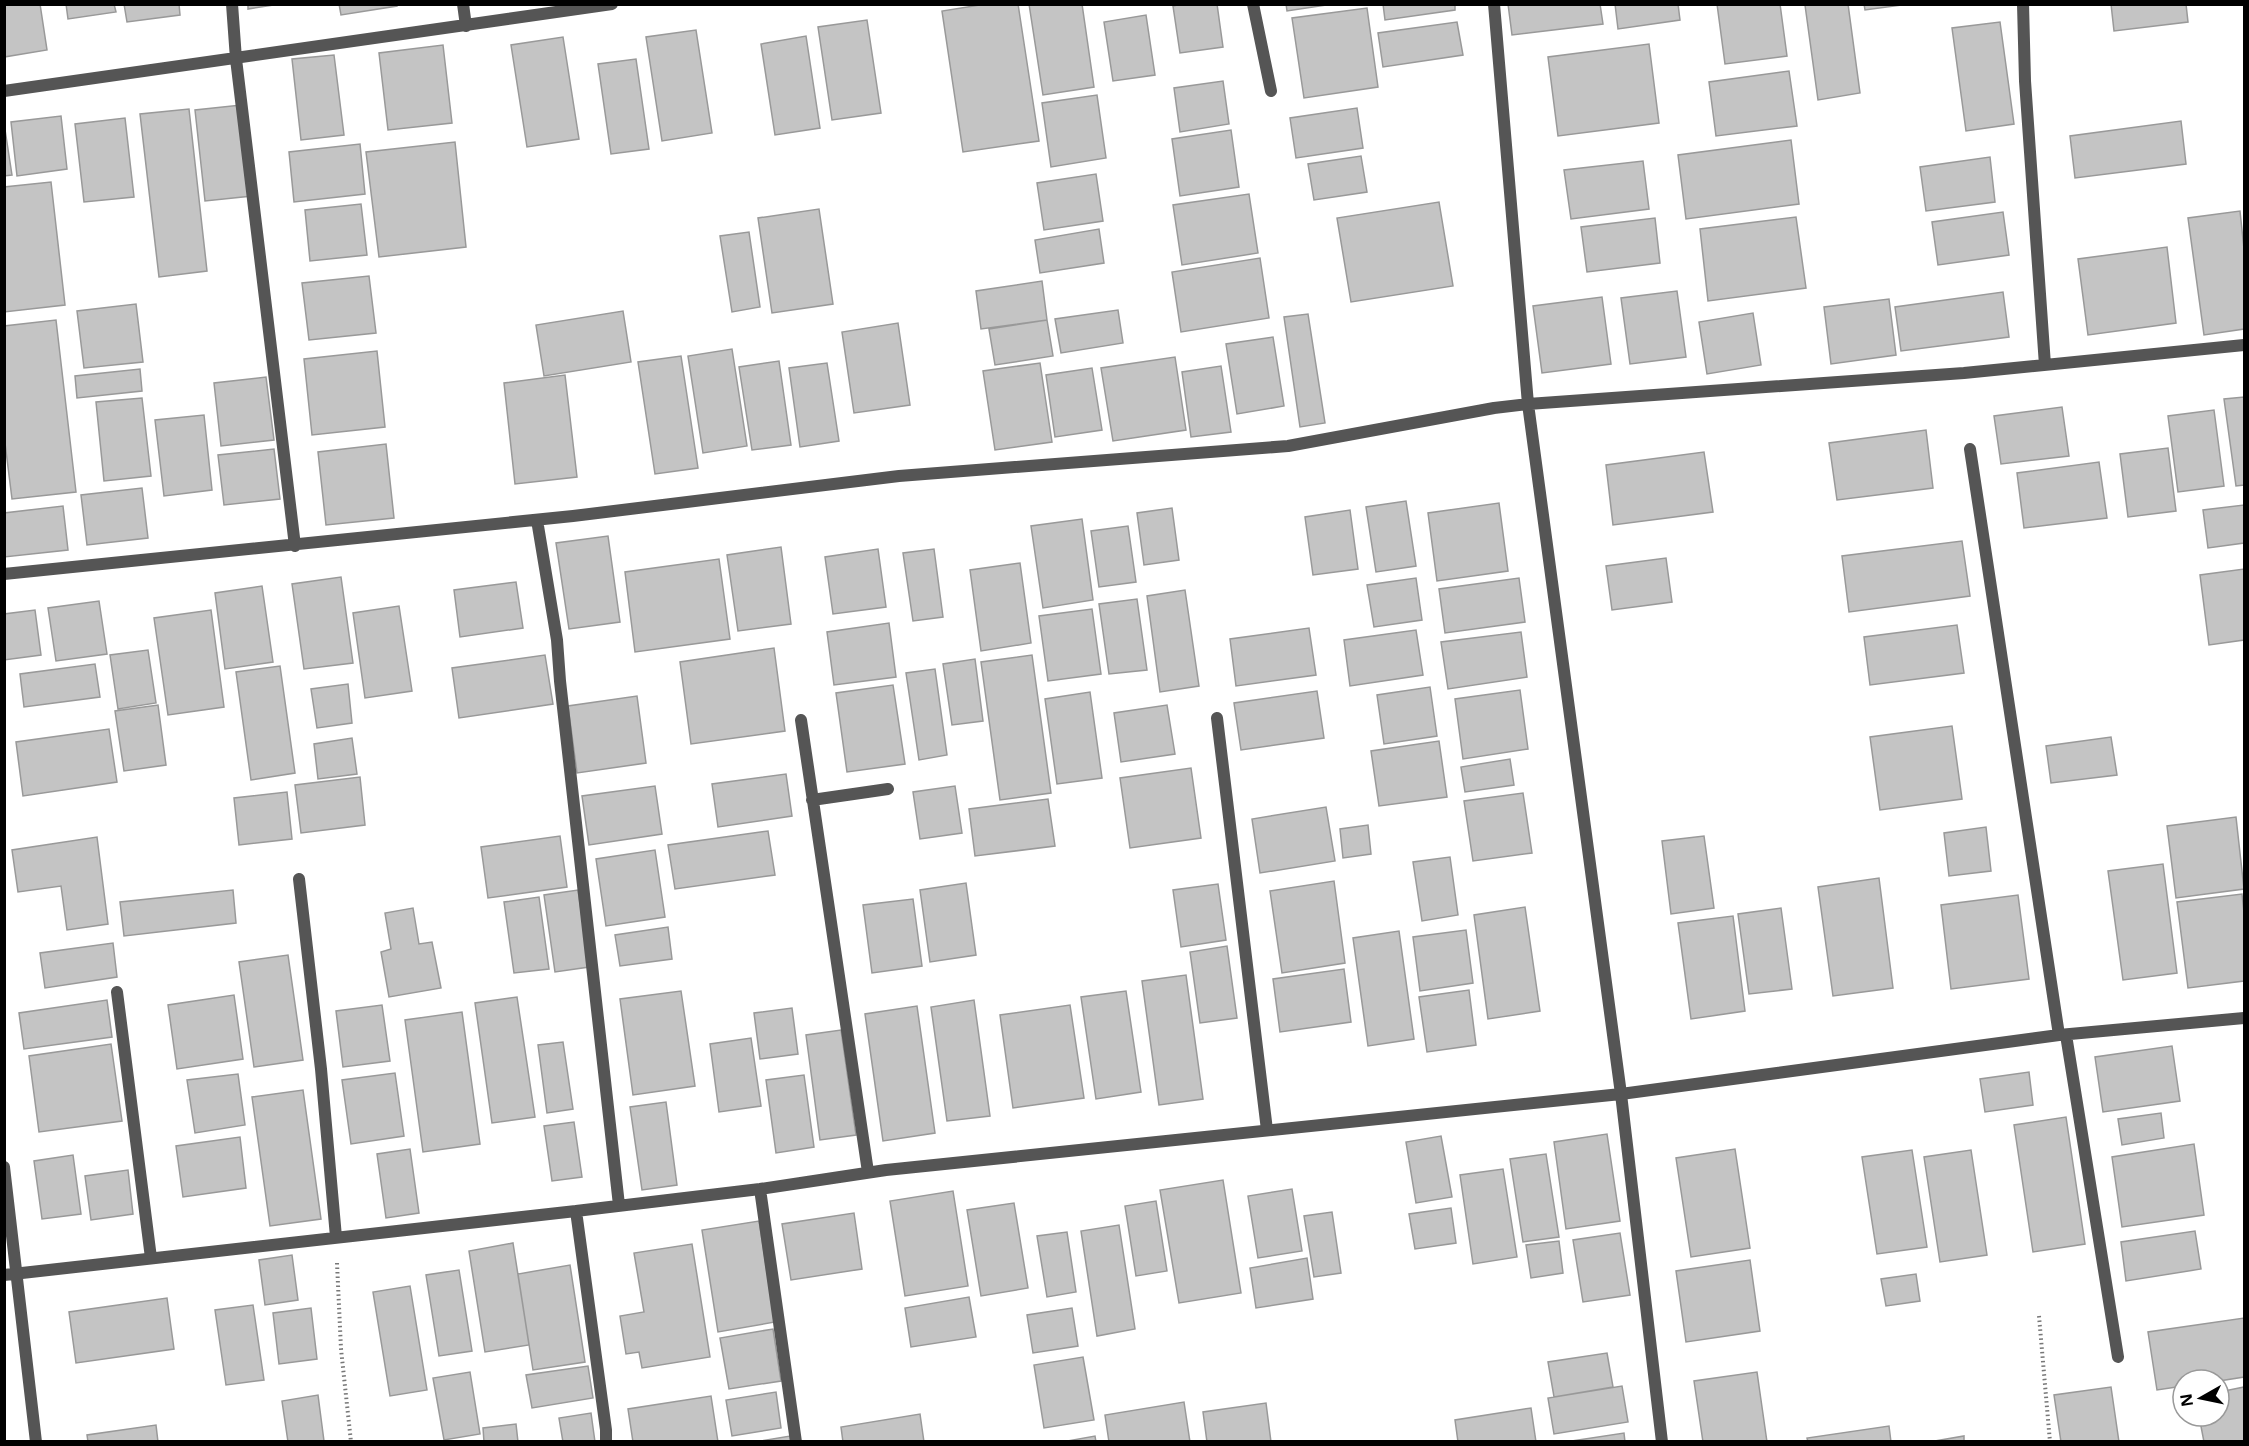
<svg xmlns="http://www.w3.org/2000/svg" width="2249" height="1446" viewBox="0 0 2249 1446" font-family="'Noto Sans',sans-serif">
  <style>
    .building { fill: #c4c4c4; stroke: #999; stroke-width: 1.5 }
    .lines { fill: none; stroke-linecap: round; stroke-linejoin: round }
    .path { stroke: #777; stroke-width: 4; stroke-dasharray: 1.5 3; stroke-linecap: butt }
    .street { stroke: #555; stroke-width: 12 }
  </style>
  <rect width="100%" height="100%" fill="#fff"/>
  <!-- building -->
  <path class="building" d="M4,4h36l7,46 -43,7z
    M66,4h48l2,8 -48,7z
    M124,4h55l1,11 -53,7z
    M248,4h32l-32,5z
    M339,4h58v2l-56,9z
    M986,4h32l21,137 -76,11 -21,-141z
    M1029,4h53l12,83 -51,8z
    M1182,4h35l6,43 -43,6 -7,-47z
    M1286,4h47l-46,7z
    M1383,4h72v6l-70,10z
    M1508,4h92l3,20 -91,11z
    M1615,4h63l2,16 -62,9z
    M1717,4h63l7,52 -62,8z
    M1848,4l12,89 -42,7 -13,-95z
    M1864,4h45l-44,6z
    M2111,4h75l2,18 -74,9z
    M1367,8l11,79 -74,11 -12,-80z
    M1146,15l9,60 -42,6 -9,-59z
    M867,20l14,93 -49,7 -14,-93z
    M1457,22l6,33 -80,12 -5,-34z
    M2000,22l14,102 -48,7 -14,-103z
    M696,30l16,103 -50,8 -16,-104z
    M806,36l14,92 -45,7 -14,-91z
    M563,37l16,102 -52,8 -16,-102z
    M1649,44l10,79 -101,13 -10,-79z
    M443,45l9,78 -64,7 -9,-77z
    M334,55l10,80 -43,5 -9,-81z
    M636,59l13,90 -38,5 -13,-90z
    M1789,71l8,55 -81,10 -7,-54z
    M1223,81l6,43 -49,8 -6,-44z
    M1097,95l9,63 -55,9 -9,-64z
    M241,105l11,91 -47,5 -10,-91z
    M1357,108l6,40 -67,10 -6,-40z
    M189,109l18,162 -48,6 -19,-163z
    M61,116l6,53 -50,7 -6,-54z
    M125,118l9,79 -50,5 -9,-78z
    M2181,121l5,43 -111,14 -5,-42z
    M4,123l8,52 -8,1z
    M1231,130l8,57 -59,9 -8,-57z
    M1791,140l8,64 -113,15 -8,-64z
    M455,142l11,105 -87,10 -13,-105z
    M360,144l5,50 -71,8 -5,-50z
    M1361,156l6,36 -53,8 -6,-36z
    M1990,157l5,45 -69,9 -6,-44z
    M1643,161l6,48 -78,10 -7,-49z
    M1096,174l7,47 -59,9 -7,-47z
    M51,182l14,123 -61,7v-125z
    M1249,194l9,59 -76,12 -9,-60z
    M1439,202l14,84 -102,16 -14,-84z
    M361,204l6,51 -57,6 -5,-51z
    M819,209l14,95 -61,9 -14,-95z
    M2240,211l4,38v80l-40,6 -16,-117z
    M2003,212l6,43 -71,10 -6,-43z
    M1796,217l10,71 -98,13 -8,-72z
    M1655,218l5,45 -73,9 -6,-45z
    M1099,229l5,34 -64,10 -5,-33z
    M749,232l11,75 -28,5 -12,-76z
    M2167,247l9,76 -88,12 -10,-76z
    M1260,258l9,60 -88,14 -9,-60z
    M369,276l7,57 -67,7 -7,-57z
    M1042,281l5,39 -66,9 -5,-38z
    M1677,291l9,66 -56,7 -9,-66z
    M2003,292l6,45 -108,14 -6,-44z
    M1602,297l9,67 -69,9 -9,-67z
    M1889,299l7,56 -65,9 -7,-57z
    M136,304l7,58 -59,6 -7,-57z
    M1118,310l5,33 -62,10 -6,-34z
    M623,311l8,51 -87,14 -8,-51z
    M1753,313l8,52 -54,9 -8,-52z
    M1308,314l17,109 -25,4 -16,-110z
    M56,320l20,172 -64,7 -8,-64v-109z
    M1047,320l6,36 -58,9 -6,-36z
    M898,323l12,82 -56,8 -12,-81z
    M1273,337l11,69 -47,8 -11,-70z
    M732,349l15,97 -44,7 -15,-97z
    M377,351l8,76 -73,8 -8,-76z
    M681,356l17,112 -43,6 -17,-112z
    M1175,357l11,73 -73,11 -12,-73z
    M779,361l12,84 -39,5 -13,-83z
    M827,363l12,78 -39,6 -11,-79z
    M1040,363l12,79 -57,8 -12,-79z
    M1221,366l10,66 -40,5 -9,-65z
    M1092,368l10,62 -47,7 -9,-62z
    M140,369l2,22 -65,7 -2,-22z
    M565,375l12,102 -62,7 -11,-101z
    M266,377l8,63 -53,6 -7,-63z
    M2244,397v88l-8,1 -12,-87z
    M142,398l9,78 -47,5 -8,-79z
    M2062,407l7,49 -68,8 -7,-48z
    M2214,410l10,76 -46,6 -10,-76z
    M204,415l8,75 -48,6 -9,-76z
    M1926,430l7,58 -96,12 -8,-57z
    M386,444l8,74 -68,7 -8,-73z
    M2168,448l8,63 -48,6 -8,-63z
    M274,449l6,50 -56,6 -6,-50z
    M1704,452l9,60 -100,13 -7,-60z
    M2099,462l8,56 -83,10 -7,-55z
    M142,488l6,50 -61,7 -6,-50z
    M1406,501l10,65 -40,6 -10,-65z
    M1499,503l9,68 -71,10 -9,-68z
    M2244,505v38l-36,5 -5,-38z
    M63,506l5,44 -64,7v-44z
    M1172,508l7,52 -35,5 -7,-52z
    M1350,510l8,59 -45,6 -8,-58z
    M1082,519l11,81 -50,8 -12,-82z
    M1128,526l8,56 -37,5 -8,-56z
    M608,536l12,86 -51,7 -13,-86z
    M1962,541l8,55 -121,16 -7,-56z
    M781,547l10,77 -53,7 -11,-76z
    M878,549l8,58 -53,7 -8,-57z
    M934,549l9,68 -30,4 -10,-68z
    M1666,558l6,44 -60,8 -6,-44z
    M719,559l11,80 -95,13 -10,-80z
    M1020,563l11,80 -50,8 -11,-81z
    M2244,569v71l-35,5 -9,-70z
    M341,577l12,86 -49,6 -12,-85z
    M1416,578l6,42 -48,7 -7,-42z
    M1519,578l6,44 -80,11 -6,-44z
    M516,582l7,46 -63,9 -6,-47z
    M262,586l11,76 -48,7 -10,-76z
    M1185,590l14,96 -39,6 -13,-96z
    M1137,599l10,71 -38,4 -10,-70z
    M99,601l8,53 -51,7 -8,-53z
    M399,606l13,85 -47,7 -12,-85z
    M1092,609l9,65 -53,7 -9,-65z
    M35,610l6,45 -37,5v-46z
    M211,610l13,97 -56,8 -14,-97z
    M889,623l7,54 -62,8 -7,-53z
    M1957,625l7,48 -94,12 -6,-48z
    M1309,628l7,47 -80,11 -6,-47z
    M1416,630l7,45 -73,11 -6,-46z
    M1521,632l6,45 -79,12 -7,-47z
    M774,648l11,83 -94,13 -11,-82z
    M148,650l8,53 -38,6 -8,-54z
    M545,655l8,49 -94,14 -7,-50z
    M1032,655l19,138 -51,7 -19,-138z
    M975,659l8,62 -31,4 -9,-61z
    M95,664l5,33 -76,10 -4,-33z
    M280,666l15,107 -44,7 -15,-108z
    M935,669l12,86 -28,5 -13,-87z
    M348,684l4,39 -35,5 -6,-39z
    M893,685l12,79 -58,8 -11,-79z
    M1430,687l7,49 -53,8 -7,-49z
    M1520,690l8,59 -65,10 -8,-60z
    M1317,691l7,47 -83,12 -7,-47z
    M1090,692l12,86 -45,6 -12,-85z
    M637,696l9,67 -69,10 -9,-67z
    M158,705l8,60 -42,6 -9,-60z
    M1167,705l8,49 -54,8 -7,-49z
    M1952,726l10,73 -82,11 -10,-73z
    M109,729l8,53 -94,14 -7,-54z
    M2111,737l6,38 -66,8 -5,-37z
    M352,738l5,36 -39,5 -4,-35z
    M1439,741l8,56 -68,9 -8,-55z
    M1510,759l4,26 -49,7 -4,-25z
    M1191,768l10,70 -71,10 -10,-70z
    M786,774l6,42 -74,11 -6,-43z
    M360,777l5,48 -64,8 -6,-48z
    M655,786l7,48 -73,11 -7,-49z
    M955,786l7,47 -42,6 -7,-47z
    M287,792l5,47 -53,6 -5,-47z
    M1523,793l9,60 -59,8 -9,-60z
    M1048,799l7,47 -80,10 -6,-47z
    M1326,807l9,54 -75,12 -8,-54z
    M2236,817l8,72 -68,9 -9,-72z
    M1368,825l3,29 -28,4 -3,-29z
    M1986,827l5,44 -42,5 -5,-43z
    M768,831l7,44 -100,14 -7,-44z
    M560,836l7,51 -79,11 -7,-51z
    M1704,836l10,72 -43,6 -9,-73z
    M97,837l11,87 -41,6 -6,-44 -43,6 -6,-42z
    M655,850l10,67 -59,9 -10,-67z
    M1450,857l8,58 -36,6 -9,-59z
    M2163,864l14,109 -54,7 -15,-109z
    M1879,878l14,110 -60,8 -15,-109z
    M1334,881l11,82 -63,10 -12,-82z
    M966,883l10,72 -46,7 -10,-72z
    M1218,884l8,56 -45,7 -8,-57z
    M233,890l3,33 -112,13 -4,-34z
    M578,890l11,77 -34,5 -11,-77z
    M2242,894l2,19v68l-56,7 -11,-86z
    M2018,895l11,84 -78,10 -10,-84z
    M539,897l10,72 -35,4 -10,-71z
    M913,899l9,67 -50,7 -9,-68z
    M1525,907l15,104 -52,8 -14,-104z
    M413,908l6,36 13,-2 9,46 -52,9 -8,-45 10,-3 -6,-36z
    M1781,908l11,81 -43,5 -11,-80z
    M1733,916l12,95 -54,8 -13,-96z
    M668,927l4,32 -52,7 -5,-31z
    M1466,930l7,53 -53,8 -7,-54z
    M1399,931l15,108 -46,7 -15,-108z
    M113,943l4,34 -72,11 -5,-35z
    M1227,946l10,72 -37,5 -10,-71z
    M288,955l15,105 -49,7 -15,-105z
    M1344,969l7,53 -71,10 -7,-53z
    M1186,975l17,124 -44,6 -17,-124z
    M1469,990l7,55 -49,7 -8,-55z
    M681,991l14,95 -62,9 -13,-96z
    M1126,991l15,101 -45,7 -15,-102z
    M234,995l9,64 -66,10 -9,-64z
    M517,997l18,120 -43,6 -17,-120z
    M107,1000l5,37 -88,12 -5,-36z
    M974,1000l16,116 -43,5 -16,-114z
    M382,1005l8,56 -47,6 -7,-56z
    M1070,1005l14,93 -71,10 -13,-93z
    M917,1006l18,127 -52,8 -18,-127z
    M792,1008l6,46 -38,5 -6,-46z
    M462,1012l18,132 -57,8 -18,-132z
    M841,1030l15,105 -36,5 -14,-105z
    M751,1038l10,68 -42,6 -9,-68z
    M563,1042l10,67 -26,4 -9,-68z
    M111,1044l11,77 -83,11 -10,-76z
    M2172,1046l8,55 -77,11 -8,-55z
    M2029,1072l4,33 -48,7 -5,-33z
    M395,1073l9,63 -53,8 -9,-64z
    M238,1074l7,51 -50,8 -8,-53z
    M804,1075l10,72 -38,6 -10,-73z
    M303,1090l18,129 -51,7 -18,-129z
    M666,1102l11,83 -35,5 -12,-83z
    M2161,1113l3,25 -42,7 -4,-26z
    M2066,1117l19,127 -52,8 -19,-127z
    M574,1122l8,55 -30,4 -8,-55z
    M1607,1134l13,87 -54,8 -12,-87z
    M1441,1136l11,61 -36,6 -10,-61z
    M240,1137l6,51 -63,9 -7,-51z
    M2194,1144l10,71 -82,12 -10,-70z
    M410,1149l9,64 -33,5 -9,-64z
    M1735,1149l15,99 -59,9 -15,-99z
    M1912,1150l15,97 -50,7 -15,-97z
    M1971,1150l16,105 -47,7 -16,-105z
    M1546,1154l13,83 -36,5 -13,-83z
    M73,1155l8,59 -39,5 -8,-58z
    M1503,1169l14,88 -44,7 -13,-89z
    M128,1170l5,44 -42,6 -6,-44z
    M1223,1180l18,113 -62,10 -19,-113z
    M1292,1189l10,62 -44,7 -10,-62z
    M953,1191l15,95 -63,10 -15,-95z
    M1156,1201l11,70 -31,5 -11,-70z
    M1014,1203l14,85 -47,8 -14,-86z
    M1451,1208l5,35 -41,6 -6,-35z
    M1332,1212l9,61 -27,4 -10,-61z
    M854,1213l8,56 -71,11 -9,-56z
    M759,1221l16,101 -57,10 -16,-102z
    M1119,1225l16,104 -38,7 -16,-105z
    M2195,1231l6,38 -75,12 -5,-39z
    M1067,1232l9,60 -29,5 -10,-61z
    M1620,1233l10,62 -47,7 -10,-62z
    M1559,1241l4,32 -32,5 -5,-33z
    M513,1243l16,102 -44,7 -16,-101z
    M692,1244l18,113 -68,11 -3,-16 -13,2 -6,-38 24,-4 -10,-59z
    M292,1255l6,45 -33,5 -6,-45z
    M1307,1258l6,41 -57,9 -6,-40z
    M1750,1260l10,71 -74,11 -10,-71z
    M570,1265l15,97 -52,8 -15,-96z
    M459,1270l13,81 -33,5 -13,-81z
    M1916,1274l4,27 -34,5 -5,-27z
    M410,1286l17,104 -37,6 -17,-104z
    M969,1297l7,40 -65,10 -6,-39z
    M167,1298l7,51 -98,14 -7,-51z
    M253,1305l11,75 -38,5 -11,-75z
    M311,1308l6,51 -38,5 -6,-51z
    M1072,1308l6,38 -45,7 -6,-38z
    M2244,1318v59l-25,4 -36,-1v6l-26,4 -9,-58z
    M773,1329l8,52 -52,8 -9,-51z
    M1607,1353l6,34 -59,10 -6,-35z
    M1083,1357l11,63 -50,8 -10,-63z
    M588,1366l5,32 -61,10 -6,-33z
    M470,1372l10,62 -36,6 -11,-62z
    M1757,1372l10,70h-64l-9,-61z
    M1622,1386l6,36 -74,12 -6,-36z
    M2111,1387l8,55h-58l-7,-47z
    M2244,1387v55h-40l-5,-26h20v-24z
    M776,1392l5,36 -49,8 -6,-36z
    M318,1395l6,46 -36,1 -6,-41z
    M711,1396l7,46h-85l-5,-33z
    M1184,1402l6,40h-81l-4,-27z
    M1266,1403l5,39h-64l-4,-30z
    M1531,1408l5,34h-78l-3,-22z
    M591,1413l4,29h-32l-4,-24z
    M920,1414l4,28h-81l-2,-15z
    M516,1424l2,18h-34l-1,-14z
    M156,1425l2,17h-70l-1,-7z
    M1889,1426l2,16h-83l-1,-4z
    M1624,1433l1,9h-60z
    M790,1436l1,6h-36z
    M1095,1436l1,6h-34z
    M1964,1436v6h-35z"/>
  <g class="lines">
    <!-- path -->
    <path class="path" d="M337,1263l4,86 10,93
      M2039,1316l11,126"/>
    <!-- street -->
    <path class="street" d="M232,4l4,55 59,487
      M463,4l3,22
      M1253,4l18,87
      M1494,4l34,400 93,690 41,348
      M2023,4l2,77 20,284
      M4,91l608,-87
      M1970,449l89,586
      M537,520l20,120 3,41 59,524
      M4,574l569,-58 326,-40 389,-30 206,-38 34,-4 436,-31 280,-28
      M1217,718l50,412
      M801,720l67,452
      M812,800l76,-11
      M299,879l22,190 15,168
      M117,992l34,266
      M2066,1035l52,322
      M4,1167l32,275
      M760,1189l36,253
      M576,1211l30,219v12
      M4,1275l572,-64 184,-22 126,-19 735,-76 438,-59 185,-17"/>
  </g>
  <!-- border -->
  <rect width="2249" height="1446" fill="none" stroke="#000000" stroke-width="12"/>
  <!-- north arrow -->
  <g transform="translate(2201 1398) rotate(261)"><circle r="28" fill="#ffffff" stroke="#999999" stroke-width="1.5"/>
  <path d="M0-4.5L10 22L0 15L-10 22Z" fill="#000000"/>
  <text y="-9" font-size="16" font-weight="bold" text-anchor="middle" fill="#000000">N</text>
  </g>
</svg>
